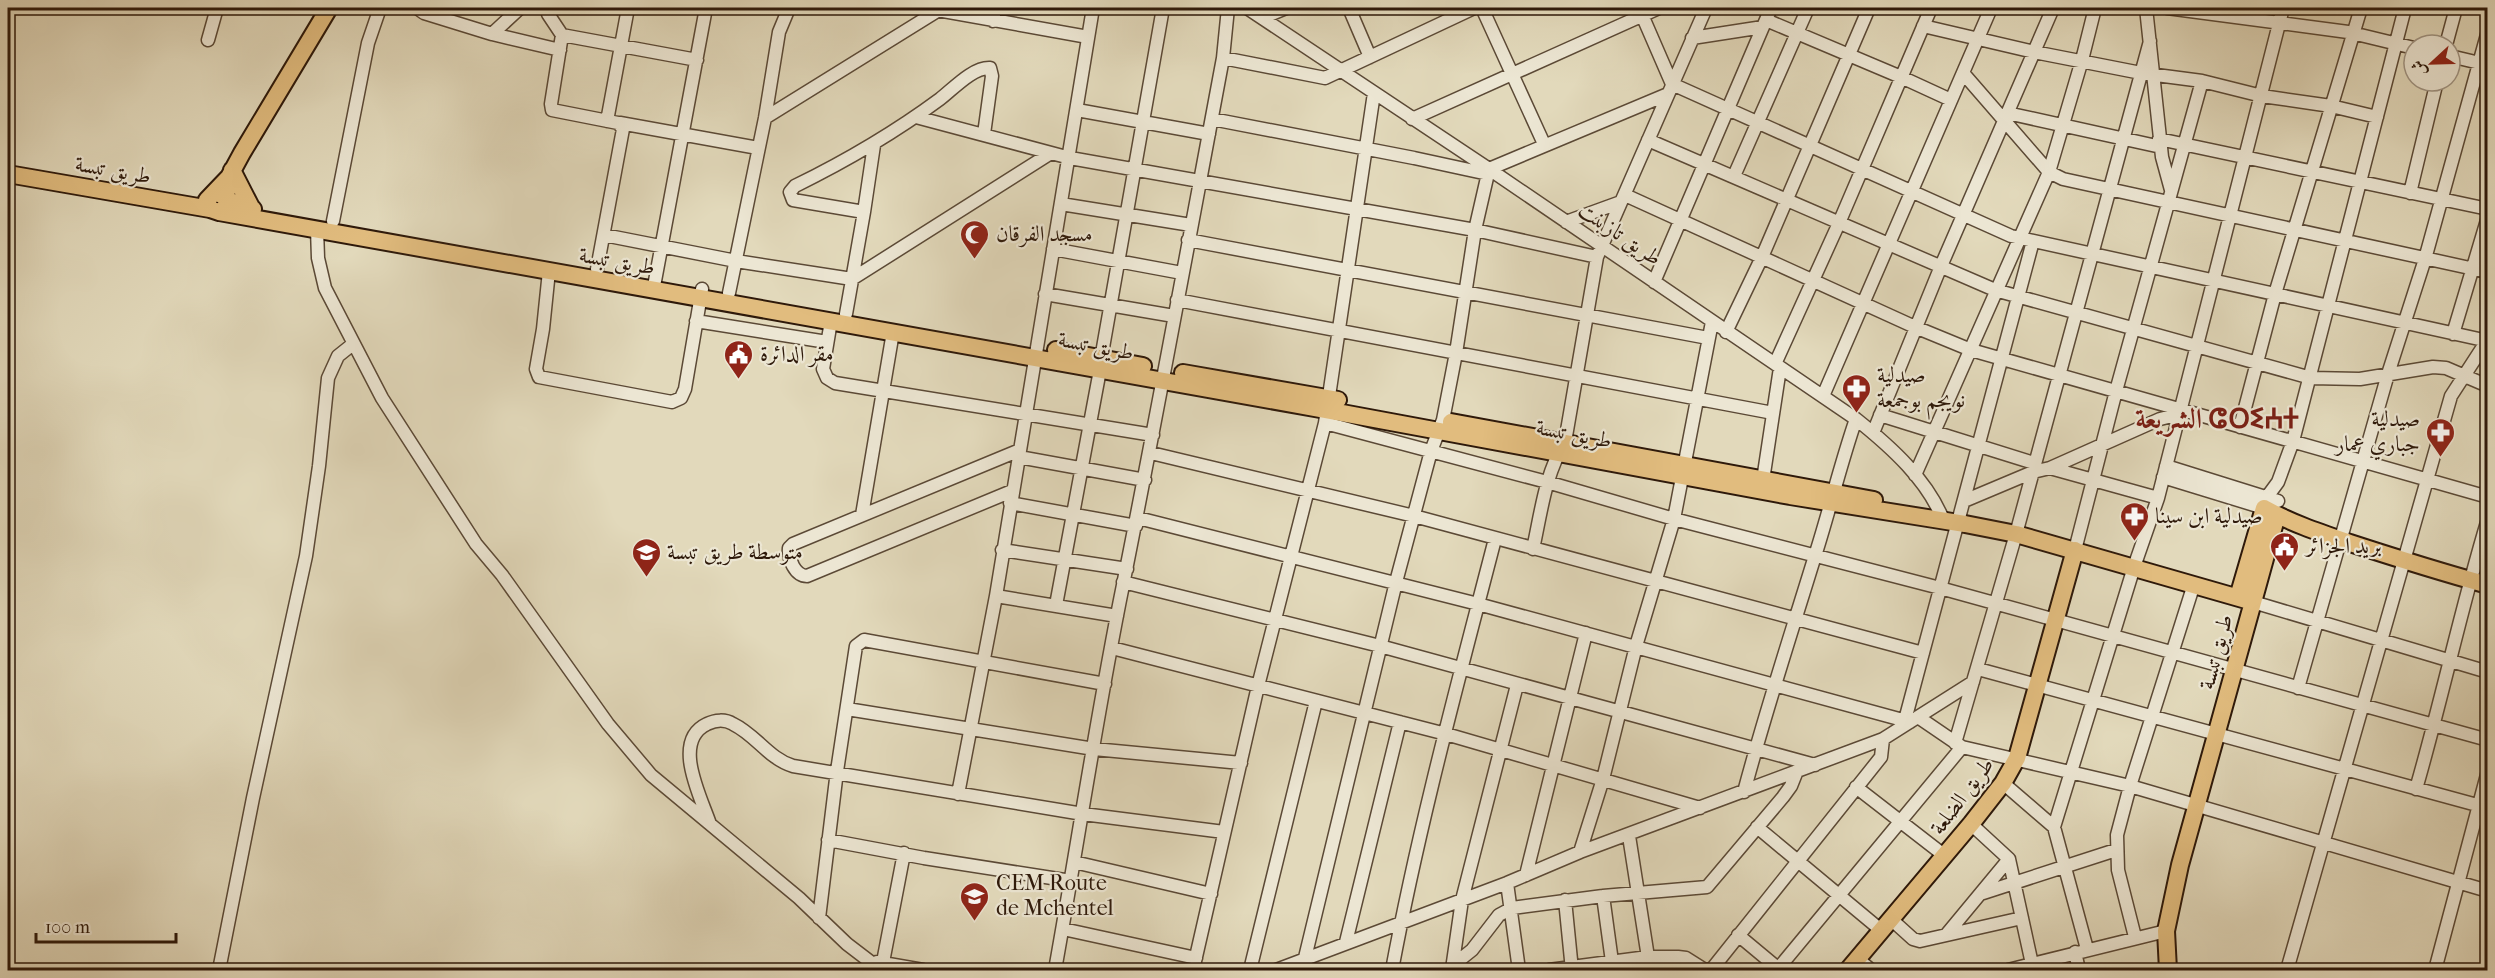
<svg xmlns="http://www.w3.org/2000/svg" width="2495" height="978" viewBox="0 0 2495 978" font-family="'IM FELL French Canon',Amiri,'Noto Sans Tifinagh',serif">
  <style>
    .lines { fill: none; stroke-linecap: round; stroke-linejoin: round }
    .minor-casing { stroke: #5b4936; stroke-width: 15 }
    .major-casing { stroke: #2e190a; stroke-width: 20 }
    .minor { stroke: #ece6d3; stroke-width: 12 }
    .major { stroke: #e1bc7e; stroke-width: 16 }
    .labels { text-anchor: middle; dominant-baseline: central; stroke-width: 4.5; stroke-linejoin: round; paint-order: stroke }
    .street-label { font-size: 22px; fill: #2e190a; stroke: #ece6d3 }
    .poi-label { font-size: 22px; fill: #2e190a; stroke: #ece6d3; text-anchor: start }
    .district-label { font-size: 28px; font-weight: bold; fill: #7a1f14; stroke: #ece6d3 }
  </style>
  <rect width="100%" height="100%" fill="#e2d9bb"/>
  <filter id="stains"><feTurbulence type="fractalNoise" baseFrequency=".00333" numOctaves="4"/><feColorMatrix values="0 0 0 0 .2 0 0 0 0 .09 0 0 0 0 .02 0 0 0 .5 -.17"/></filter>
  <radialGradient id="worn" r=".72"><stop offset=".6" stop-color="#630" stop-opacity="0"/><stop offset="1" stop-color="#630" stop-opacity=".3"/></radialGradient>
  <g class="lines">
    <defs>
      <path id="minor" d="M417,8l7,5 68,21 28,-26
        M548,8v6l14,21 135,25
        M1093,8l-97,588 121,20
        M1247,8l242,161 367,250c35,28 72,61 88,103
        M1349,8l21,49
        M1482,8l62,136
        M1639,8l33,76 339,152 477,105
        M2146,8l16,149 9,33
        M2167,8l181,24 66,16
        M932,9l156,28
        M1262,18l24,-10
        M1766,20l135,57 50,23
        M993,21l2,-13
        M1923,26l111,26 107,21 61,8 60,15 69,10 46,11
        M492,34l68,16
        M562,35l-11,69 1,6 66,13 5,6 -26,140
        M1692,38l71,-11
        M208,40l9,-32
        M2446,45l10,-37
        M2450,56l38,9
        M1223,58l102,20 149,-70
        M1963,73l86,99 14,7 425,93
        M1077,110l132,24
        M2007,113l154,34
        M916,117l154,41 405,72 122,27
        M765,118l174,-108
        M1212,119l202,39 74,16
        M1412,119l247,-111
        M607,121l21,-113
        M620,123l138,25
        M2159,139l329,70
        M1648,140l347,150 316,88 49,1 73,-12 13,1 42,18
        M1734,176l74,-168
        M2410,193l27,-112
        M1625,195l290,132 56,23 517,147
        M1061,204l130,21
        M864,212l-71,-12 -3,-8 5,-6c51,-25 99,-53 145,-87 13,-10 33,-32 50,-31l2,8 -8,58
        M333,221l35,-178 12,-35
        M1566,222l55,-20
        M317,229l1,29 7,30 57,110 94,146 26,31 106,149 43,51 148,123 48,46 34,26
        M604,235l132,26 116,18 199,-126
        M1188,240l520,98
        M1053,249l129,24
        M549,271l-6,58 -7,40 3,8 133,25 9,-4 4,-9 17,-100
        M655,281l51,-273
        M1654,282l117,-274
        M729,293l36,-175 14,-86 10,-24
        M1045,294l129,22
        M1177,300l596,113
        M846,314l18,-102 10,-67
        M696,321l131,21
        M831,321l-8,48 4,9 8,5 318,52
        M1726,332l36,-75 107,-249
        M2453,334l35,-117
        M1101,359l62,-351
        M1775,364l64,-141 92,-215
        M1823,396l168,-388
        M1880,415l154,48
        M1325,423l222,59 127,37 266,69 548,152
        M2240,427l35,-133 86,-286
        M1873,433l68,-167 112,-258
        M1151,453l263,63 509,137
        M1019,457l126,23
        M2166,466l112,35
        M2050,468l110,-49 20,-5
        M1915,475l134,-303 33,-112 13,-52
        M2163,477l101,31 3,-11 11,-15 15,-41 112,-433
        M1763,480l17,-112
        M1012,491l-205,85c-12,0 -19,-17 -18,-28l4,-4 227,-94
        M1964,501l69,-29 17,-4 108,30
        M1010,503l126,23
        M862,515l31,-183
        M1138,518l340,86 432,118
        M1533,549c8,-36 12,-75 32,-107l32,-185 109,-249
        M1002,550l125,19
        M2075,550l41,-159 86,-310
        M1123,582l257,64 435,119
        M2253,602l235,70
        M1056,605l44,-235
        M1112,648l334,86 254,74
        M1978,669l510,139
        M2298,688l90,-314 37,-115 63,-228
        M847,709l247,40 147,14
        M1918,717l44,30 168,39 358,105
        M1905,720l128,-479
        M1955,743l61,-209 134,-493
        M2003,783l51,44 33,122
        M1856,787l89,69
        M2416,789c26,-90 45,-181 72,-270
        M1744,792c21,-79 46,-155 70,-233 15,-46 26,-94 42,-140
        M958,794l38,-198
        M710,824c-9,-27 -39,-83 -3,-100 8,-4 18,-5 26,0 23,11 36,35 60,42l290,48 141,18
        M1971,824l38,35 23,105
        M1757,827l125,104
        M2054,827l80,-260 24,-69 125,-490
        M1629,836l21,134
        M828,840l96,18 147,23
        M1580,852l23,-73 33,-133 38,-127 38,-197
        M1074,862l137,32
        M1526,875l60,-242
        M1507,883l12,87
        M1983,893l133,-43
        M1603,896l10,73
        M1565,900l7,70
        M819,918l18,-147 19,-125 8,-6 241,44
        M1892,920l21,19 7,2 102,-23
        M1063,929l133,29
        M1738,935l42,35
        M1946,935l63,-76
        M2135,937l-17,-67 -1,-35 13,-49 64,-202
        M1346,942l54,-220
        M2075,952l4,18
        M1858,959l13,11
        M877,962l46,8
        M883,962l21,-109
        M1452,966l20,-16 27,-35 13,-7 91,-12 104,-9 76,-90 8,-11 6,-15
        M1452,969l10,-69 55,-215
        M221,970l-1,-5 33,-167 53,-242 13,-90 9,-88 10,-22 15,-12
        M1055,970c23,-128 42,-257 68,-385 35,-175 67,-351 100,-527l5,-50
        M1193,970l65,-284 67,-263 49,-330
        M1250,970l66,-269
        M1276,970l231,-87 73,-31 303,-113 90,-57
        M1302,970l94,-388 35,-131 12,-31 13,-67 19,-123 14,-61 179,-75
        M1392,970c27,-145 66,-288 103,-431
        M1549,970l99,-13h30l8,1 19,12 7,-1 169,-212 2,-18
        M1777,970l185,-223
        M2008,970l158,-39
        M2287,970l164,-574 37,-57
        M2435,970l53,-199"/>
      <path id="major" d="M232,170l20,39
        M8,174l202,35
        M214,193l9,2 4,5 -2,8 -6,4 -9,-3 -3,-9 22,-23
        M226,197l3,-20 13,-24 87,-145
        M227,200l26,9
        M219,212l1107,198 464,86 175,28 51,10 237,68 -73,263 -14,66 2,39
        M1056,350l87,16
        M1183,373l155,27
        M1451,422l423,78
        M2238,597l26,-89c27,15 57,25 86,35 46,15 91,29 138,42
        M2253,602l24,-87
        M1848,970l123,-146 32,-41 14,-25 58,-208"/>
    </defs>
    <!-- minor casing -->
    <use href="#minor" class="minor-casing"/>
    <!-- major casing -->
    <use href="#major" class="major-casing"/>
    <!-- minor -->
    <use href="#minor" class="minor"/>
    <!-- major -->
    <use href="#major" class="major"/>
  </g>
  <!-- icons -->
  <defs>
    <symbol id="mosque-pin" viewBox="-11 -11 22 30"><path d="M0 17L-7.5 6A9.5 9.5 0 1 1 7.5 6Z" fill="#8f2418" stroke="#ece6d3"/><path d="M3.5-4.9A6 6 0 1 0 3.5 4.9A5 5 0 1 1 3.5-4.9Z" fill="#fff"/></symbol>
    <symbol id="civic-pin" viewBox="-11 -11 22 30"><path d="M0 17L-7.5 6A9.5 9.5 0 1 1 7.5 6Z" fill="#8f2418" stroke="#ece6d3"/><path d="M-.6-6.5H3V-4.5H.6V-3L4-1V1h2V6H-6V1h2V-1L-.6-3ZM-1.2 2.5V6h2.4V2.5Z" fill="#fff"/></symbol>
    <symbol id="pharmacy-pin" viewBox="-11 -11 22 30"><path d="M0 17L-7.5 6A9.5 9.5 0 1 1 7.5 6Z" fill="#8f2418" stroke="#ece6d3"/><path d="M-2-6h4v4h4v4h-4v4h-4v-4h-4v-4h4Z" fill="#fff"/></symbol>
    <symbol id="school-pin" viewBox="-11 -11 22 30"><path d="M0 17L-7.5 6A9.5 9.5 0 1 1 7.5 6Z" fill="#8f2418" stroke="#ece6d3"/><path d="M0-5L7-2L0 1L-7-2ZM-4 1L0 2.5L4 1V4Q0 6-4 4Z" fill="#fff"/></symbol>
  </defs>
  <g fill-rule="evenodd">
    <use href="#mosque-pin" x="958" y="218" width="33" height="45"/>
    <use href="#civic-pin" x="722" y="338" width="33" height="45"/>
    <use href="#pharmacy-pin" x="1840" y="372" width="33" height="45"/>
    <use href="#pharmacy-pin" x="2424" y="416" width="33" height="45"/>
    <use href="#pharmacy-pin" x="2118" y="500" width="33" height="45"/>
    <use href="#civic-pin" x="2268" y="530" width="33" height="45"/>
    <use href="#school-pin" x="630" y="536" width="33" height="45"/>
    <use href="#school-pin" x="958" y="880" width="33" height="45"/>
  </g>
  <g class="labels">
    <!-- street labels -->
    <g class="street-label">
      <text transform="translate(113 170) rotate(10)">طريق تبسة</text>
      <text transform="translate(1620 234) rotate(34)">طريق تازبنت</text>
      <text transform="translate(617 261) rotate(10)">طريق تبسة</text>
      <text transform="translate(1096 346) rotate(11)">طريق تبسة</text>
      <text transform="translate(1574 434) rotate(11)">طريق تبسة</text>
      <text transform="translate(2216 652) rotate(-75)">طريق تبسة</text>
      <text transform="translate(1962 796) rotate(-53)">طريق الضلعة</text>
    </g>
    <!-- poi labels -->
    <g class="poi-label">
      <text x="996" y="234">مسجد الفرقان</text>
      <text x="760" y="354">مقر الدائرة</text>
      <text x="1877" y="375">صيدلية<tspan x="1877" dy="25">نويجم بوجمعة</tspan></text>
      <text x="2420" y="419" text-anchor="end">صيدلية<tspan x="2420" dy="25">جباري عمار</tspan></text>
      <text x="2155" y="516">صيدلية ابن سينا</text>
      <text x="2306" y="546">بريد الجزائر</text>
      <text x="667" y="552">متوسطة طريق تبسة</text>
      <text x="996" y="883">CEM Route<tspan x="996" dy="25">de Mchentel</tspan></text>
    </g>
    <!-- district labels -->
    <g class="district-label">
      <text x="2217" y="418">الشريعة ⵛⵔⵉⵄⵜ</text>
    </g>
  </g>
  <!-- margin -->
  <rect width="2495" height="978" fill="none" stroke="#e2d9bb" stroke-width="30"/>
  <rect x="9" y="9" width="2477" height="960" fill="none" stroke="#2e190a" stroke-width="3"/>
  <rect x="15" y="15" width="2465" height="948" fill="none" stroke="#2e190a" stroke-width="1.5"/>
  <!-- north arrow -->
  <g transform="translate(2432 63) rotate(248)"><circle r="28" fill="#ece6d3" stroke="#a09483" stroke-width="1.5"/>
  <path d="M0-4.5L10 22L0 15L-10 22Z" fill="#8f2418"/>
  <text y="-9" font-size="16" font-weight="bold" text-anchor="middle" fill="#2e190a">ش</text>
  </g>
  <!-- scale -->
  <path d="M36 933v9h140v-9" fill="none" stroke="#2e190a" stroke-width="3"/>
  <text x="45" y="933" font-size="18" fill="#2e190a" stroke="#ece6d3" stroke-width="4.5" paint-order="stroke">100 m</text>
  <rect width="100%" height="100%" filter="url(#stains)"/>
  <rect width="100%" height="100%" fill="url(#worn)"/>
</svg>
